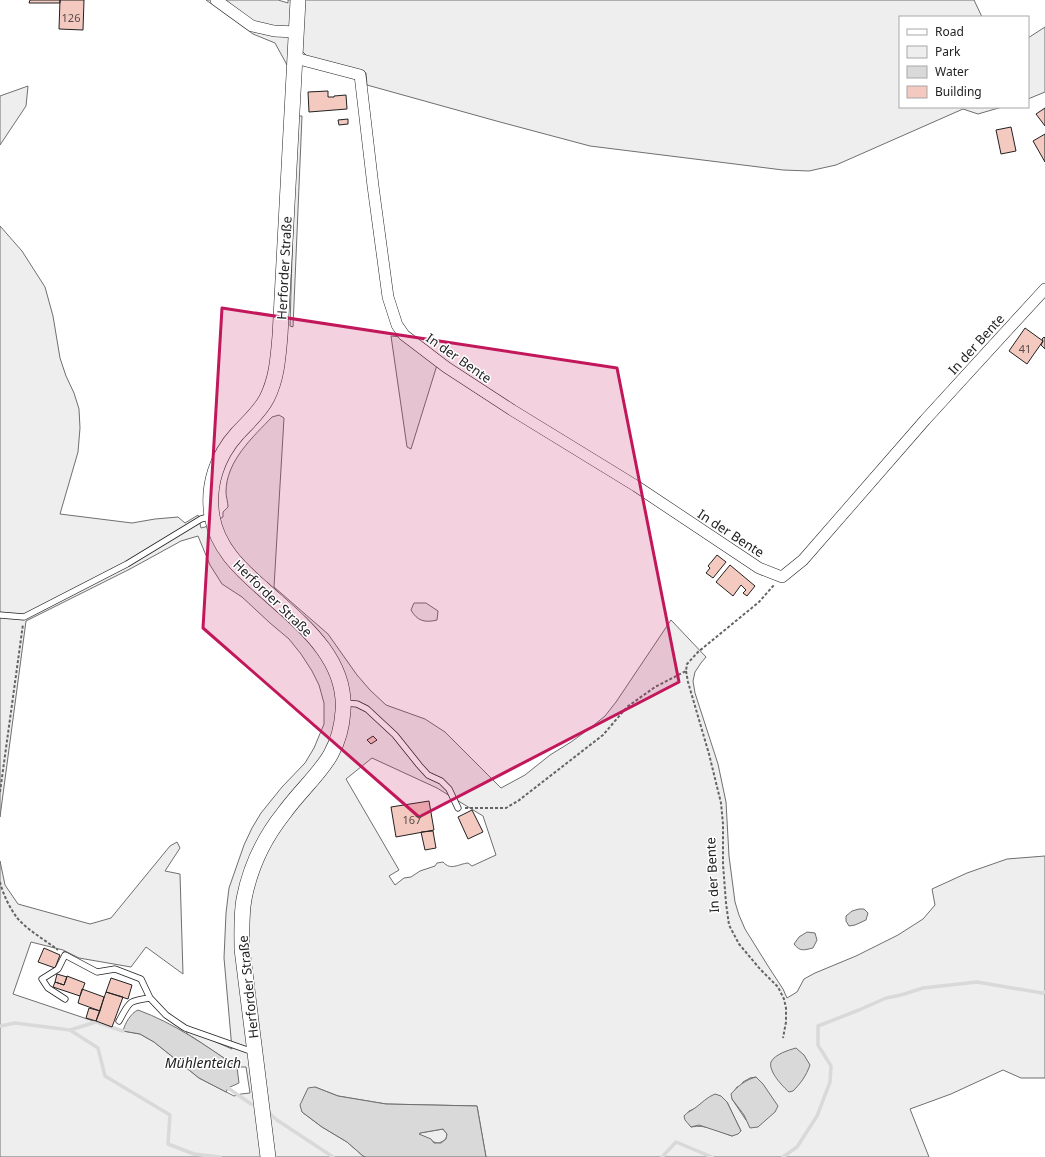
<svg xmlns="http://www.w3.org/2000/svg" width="1045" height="1157" viewBox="0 0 1045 1157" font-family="'Noto Sans',sans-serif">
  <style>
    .green { fill: #eee; stroke: #6f6f6f; fill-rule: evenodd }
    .water { fill: #d9d9d9; stroke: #6f6f6f; fill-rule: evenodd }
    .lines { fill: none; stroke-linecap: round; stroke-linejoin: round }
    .stream { stroke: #d9d9d9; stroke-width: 3.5 }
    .building { fill: #f3c9c0; stroke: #222 }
    .service-casing { stroke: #222; stroke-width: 7 }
    .minor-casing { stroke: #222; stroke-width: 12 }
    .secondary-casing { stroke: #222; stroke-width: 16 }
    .path { stroke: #646464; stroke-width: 2; stroke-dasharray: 3 2; stroke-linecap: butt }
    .service { stroke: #fff; stroke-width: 5.5 }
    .minor { stroke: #fff; stroke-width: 11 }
    .secondary { stroke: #fff; stroke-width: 15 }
    .marked { fill: #c2185b; fill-opacity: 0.2; stroke: #c2185b; stroke-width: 3; stroke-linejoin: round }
    .labels { text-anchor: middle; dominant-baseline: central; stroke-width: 3; stroke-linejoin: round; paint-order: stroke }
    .number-label { font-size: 11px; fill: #564c4a }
    .street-label { font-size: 13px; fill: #222; stroke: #fff }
    .water-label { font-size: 14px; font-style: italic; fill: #222; stroke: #fff }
  </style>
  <rect width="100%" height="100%" fill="#fff"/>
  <!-- green -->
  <path class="green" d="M206,0h72l10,3v-3h686l8,17h-82v90h102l-24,7 -15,-5 -127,56 -27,6 -26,-1 -193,-24 -90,-24 -133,-37 -1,-12 -59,-17 -7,-7 -13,16 -12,-22 -22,-9z
    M1045,27v65l-17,7v-61z
    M28,86l-2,20 -26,39v-49z
    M297,116h5l-9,211 -3,-1c2,-70 4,-140 7,-210z
    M0,226l22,25 23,36 8,29 7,42 6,18 8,17 5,16 1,19 -2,24 -18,62 72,9 23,-4 23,-2 7,6 13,-8 3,13 4,-1 18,-10v-5l5,-5c0,-5 -2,-10 -2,-15 0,-31 27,-55 46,-75l7,-2 5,3 -10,169 54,47 29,41 13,15 16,15 39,14 20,13 56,56 24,-13 25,-20 21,-13 18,-13 16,-13 11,-14 55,-82 35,37 -5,6 -6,9 -2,9 2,12 23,71 8,38 3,54 6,46 4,13 6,14 23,37 15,23 4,9 10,-6 7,-13 11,-6 41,-17 42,-21 25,-16 12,-14 -3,-16 35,-16 40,-14 38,-3v222h-24l-18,-8 -52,24 -41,15 19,48h-443l-9,-51 -91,-2 -48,-8 -23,-9 -13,25 20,15 25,15 16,14 3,1h-366v-296l5,24 13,19 72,20 21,-6 59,-72 7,-4 3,6 -15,23 15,3 3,100 -37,-27 -15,20 -52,-9 -16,-8 -32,-8 -18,52 110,37 17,3 14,8 45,36 35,18 7,-2 9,-1 -4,-26h-9l-43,-29 -7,-4 -1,-5 46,20 -8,-91 2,-45 3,-25 15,-43 8,-17 9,-15 21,-26 23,-24 9,-15 10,-24v-21l-5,-18 -7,-14 -11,-17 -12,-15 -19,-16 -28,-26 -20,-13 -12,-19 -12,-29 -17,5 -51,28 -104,52 -26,196zM372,758l65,30 46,28 13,39 -24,11 -4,-3c-10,1 -17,8 -25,-1l-6,1 -2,3 -15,5 -9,6 -7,1 -9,7 -6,-9 10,-6 -53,-91zM756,1077l7,7 -17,36 -14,-21 3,-9 2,-3 4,-1 2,-4 7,-4zM727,1102l14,29 -9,5c-15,-5 -26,-12 -41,-9l-2,-3v-13l5,-2z
    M391,336l10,1 36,28 -26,84 -4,-2z
    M414,603h12l12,8 -1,9c-12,3 -20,1 -26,-10z
    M443,1129l4,5 -1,5c-11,8 -11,2 -21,-2 -2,-1 -4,-1 -6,-3l1,-1z"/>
  <!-- water -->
  <path class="water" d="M859,909h5l4,4 -2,7 -11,5 -6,1 -3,-5v-5l6,-5z
    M807,932l8,1 2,7 -4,8c-9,2 -13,4 -19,-4l5,-7z
    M138,1010c36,13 67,35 99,57l2,16 -11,5 -2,4 -27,-14 -45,-36 -14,-8 -17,-3c2,-8 8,-18 15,-21z
    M796,1048l8,7 6,10c-4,11 -9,18 -17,26l-4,1c-6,-5 -21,-21 -18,-30 4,-8 18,-12 25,-14z
    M756,1077l7,7 15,22 -3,6 -17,15 -8,1 -6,-13 -12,-16 -1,-5c7,-8 14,-14 25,-17z
    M315,1087l23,9 48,8 91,2 9,51h-120l-3,-1 -16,-14 -25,-15 -20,-15 -2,-7 8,-17zM443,1129l4,5 -1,5 -5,4h-7l-3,-4 -12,-5 1,-1z
    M715,1094l6,2 6,6 14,29 -3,3 -6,2 -33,-11 -8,2 -6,-7 -1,-4c3,-4 7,-5 11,-8 7,-5 12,-11 20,-14z"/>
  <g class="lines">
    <!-- stream -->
    <path class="stream" d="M0,1026l15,-3 55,7 28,18 7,28 65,39 -2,29 26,10 26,3
      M70,1030l26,-8 27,9
      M228,1088l23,16
      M270,1114l7,6 56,37
      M662,1157l14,-15 36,15
      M783,1157l14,-10 20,-31 13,-34 1,-16 -13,-21v-19l41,-16 27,-12 15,-3 22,-7 54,-6 65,11 3,-1"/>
  </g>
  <!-- building -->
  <path class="building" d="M30,0h30v3h-31z
    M60,0h24l-1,30 -24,-1z
    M328,91v6h6v-1l12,-1 1,14 -38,3 -1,-20z
    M1045,108v18l-9,-12z
    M348,119v5l-9,1 -1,-5z
    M1011,127l5,24 -15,3 -5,-24z
    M1045,134v28l-12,-21z
    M1025,328l18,13 -16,23 -18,-13z
    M1044,337l1,1v11l-4,-4 2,-4 -1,-2z
    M717,555l9,7 -13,16 -7,-5 4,-5 -2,-2z
    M730,565l25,21 -8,10 -4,-3 3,-3 -5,-5 -8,11 -17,-14z
    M373,736l4,4 -6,4 -4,-4z
    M429,801l5,29 -38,7 -5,-30z
    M472,810l11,22 -15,7 -10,-22z
    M433,831l3,17 -11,2 -4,-18z
    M44,948l16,7 -5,13 -17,-6z
    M57,974l10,3 -3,8 -9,-3z
    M67,976l18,7 -5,13 -27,-9 2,-5 9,3z
    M111,978l21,7 -4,14 -22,-7z
    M82,989l22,8 -4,14 -22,-8z
    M106,992l17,5 -11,30 -16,-6z
    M89,1008l11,3 -4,10 -10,-3z"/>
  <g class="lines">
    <defs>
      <path id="service" d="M0,615l24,2 103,-53 74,-45 11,-3
        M344,703l13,1 10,5 28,26 24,30 9,10 13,6 8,8 9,19
        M65,999l-17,-11 -6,-9 16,-10 7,-14 32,17 18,-3 26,10 9,19 16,17 19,13 68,24
        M119,1021c11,-20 9,-20 31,-23"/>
      <path id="minor" d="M216,0l36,26 22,5 22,1
        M295,58l65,17 13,111 15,111 9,28 7,10 42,32 66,43 124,76 123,82 23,9 21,-17 122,-140 120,-131"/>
      <path id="secondary" d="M268,1157l-26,-208c0,-16 -1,-33 2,-50 6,-31 20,-61 40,-86 27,-37 56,-52 59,-102 4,-55 -46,-91 -81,-123 -23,-20 -45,-41 -50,-72 -5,-30 5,-60 25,-82 11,-12 23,-22 30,-36 10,-20 11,-40 13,-62l18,-336"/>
    </defs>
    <!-- service casing -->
    <use href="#service" class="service-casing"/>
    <!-- minor casing -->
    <use href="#minor" class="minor-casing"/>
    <!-- secondary casing -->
    <use href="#secondary" class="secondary-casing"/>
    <!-- path -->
    <path class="path" d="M686,671l2,11 21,72 12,49 2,21v40l3,39 3,22 10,19 21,25 18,18 6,12 2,9v14l-3,16
      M0,792l23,-168
      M465,808h41l12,-7 85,-66 24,-28 28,-20 31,-16 1,-7 11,-12 61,-50 15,-17
      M0,882c3,12 10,27 18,37 11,12 27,21 40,31"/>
    <!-- service -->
    <use href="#service" class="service"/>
    <!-- minor -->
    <use href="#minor" class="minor"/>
    <!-- secondary -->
    <use href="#secondary" class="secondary"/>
  </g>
  <!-- marked area -->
  <path class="marked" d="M222,308l395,60 62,314 -260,135 -216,-189z"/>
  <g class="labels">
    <!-- number labels -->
    <g class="number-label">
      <text x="71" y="17">126</text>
      <text x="1025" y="348">41</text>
      <text x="412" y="819">167</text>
    </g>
    <!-- street labels -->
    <g class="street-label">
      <text transform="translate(284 268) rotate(-87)">Herforder Straße</text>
      <text transform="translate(976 344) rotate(-48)">In der Bente</text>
      <text transform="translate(459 358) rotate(35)">In der Bente</text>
      <text transform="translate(731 533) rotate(33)">In der Bente</text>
      <text transform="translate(273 598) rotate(44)">Herforder Straße</text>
      <text transform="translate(712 875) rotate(-93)">In der Bente</text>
      <text transform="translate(248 987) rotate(-96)">Herforder Straße</text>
    </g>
    <!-- water labels -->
    <g class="water-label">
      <text x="203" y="1062">Mühlenteich</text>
    </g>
  </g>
  <!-- legend -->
  <rect x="899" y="16" width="130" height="92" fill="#ffffff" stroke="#a7a7a7"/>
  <rect x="907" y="29" width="20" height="6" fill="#ffffff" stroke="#a7a7a7"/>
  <text x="935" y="36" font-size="12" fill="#222222">Road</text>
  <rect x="907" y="46" width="20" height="12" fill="#eeeeee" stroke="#a7a7a7"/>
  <text x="935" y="56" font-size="12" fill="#222222">Park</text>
  <rect x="907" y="66" width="20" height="12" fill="#d9d9d9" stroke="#a7a7a7"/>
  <text x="935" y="76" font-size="12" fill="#222222">Water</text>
  <rect x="907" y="86" width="20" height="12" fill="#f3c9c0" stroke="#a7a7a7"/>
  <text x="935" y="96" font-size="12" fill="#222222">Building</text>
</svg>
